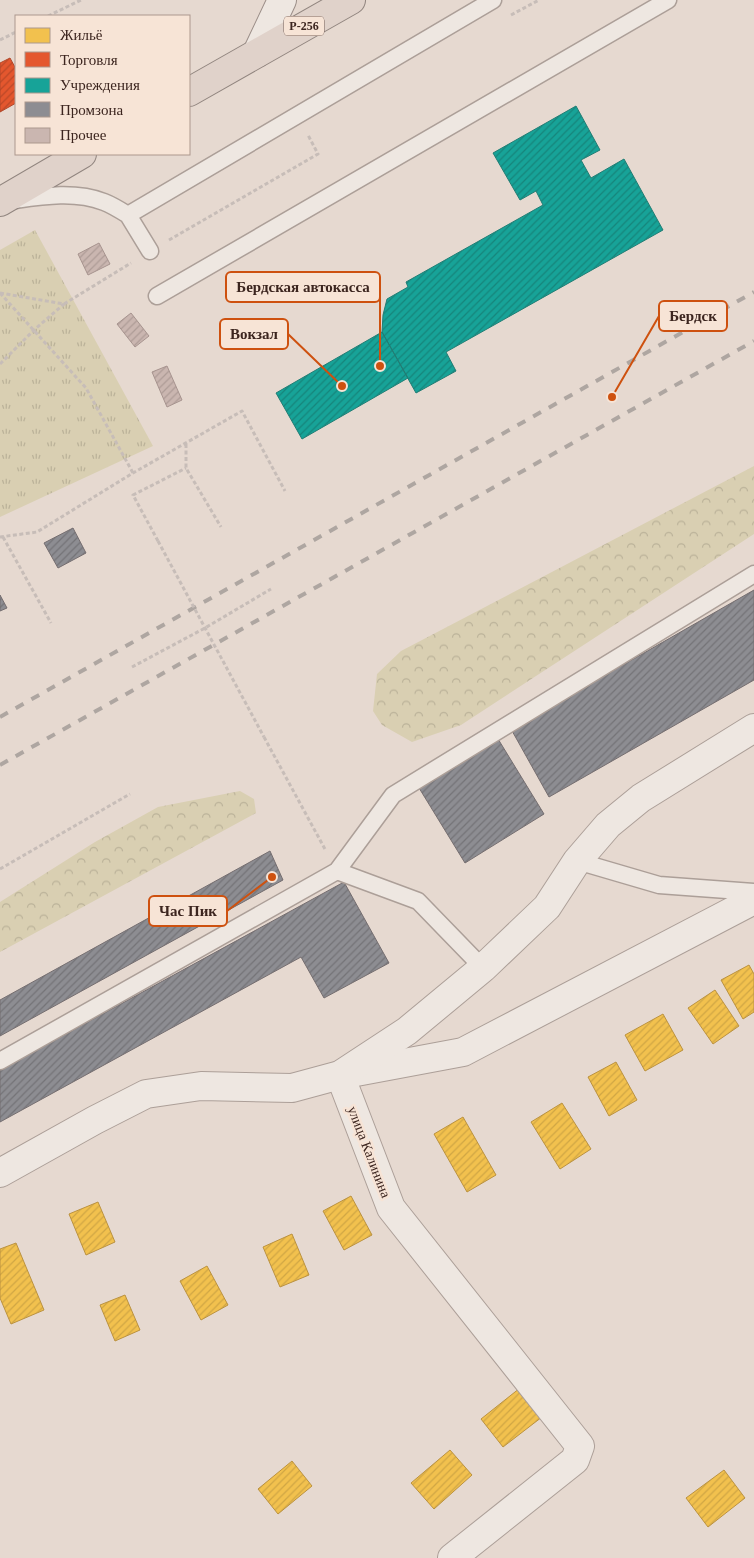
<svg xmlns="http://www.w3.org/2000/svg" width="754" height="1558" viewBox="0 0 754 1558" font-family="Georgia,serif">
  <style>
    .grass { fill: url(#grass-tufts) }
    .forest { fill: url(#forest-crowns) }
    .homes { fill: url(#homes-hatch); stroke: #bb9240 }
    .shops { fill: url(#shops-hatch); stroke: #b2482a }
    .public { fill: url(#public-hatch); stroke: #227d74 }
    .industry { fill: url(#industry-hatch); stroke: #756e70 }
    .building { fill: url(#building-hatch); stroke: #a7948f }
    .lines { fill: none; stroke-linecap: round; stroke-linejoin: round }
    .service-casing { stroke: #ac9f98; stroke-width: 19 }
    .minor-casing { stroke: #ac9f98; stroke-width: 30 }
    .tertiary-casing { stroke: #ac9f98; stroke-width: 30 }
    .secondary-casing { stroke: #9b8e88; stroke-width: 30 }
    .trunk-casing { stroke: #91857f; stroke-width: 30 }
    .path { stroke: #c7bdb8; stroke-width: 3; stroke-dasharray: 4 2.5; stroke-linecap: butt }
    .service { stroke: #eee7e1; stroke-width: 16 }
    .minor { stroke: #eee7e1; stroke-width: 28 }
    .tertiary { stroke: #eee7e1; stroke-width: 28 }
    .secondary { stroke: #eee7e1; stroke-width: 28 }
    .trunk { stroke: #e0d2ca; stroke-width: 28 }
    .rail { stroke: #aea6a1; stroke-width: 4; stroke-dasharray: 9 9; stroke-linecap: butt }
    .path-bridge { stroke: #c7bdb8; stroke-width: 3; stroke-dasharray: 4 2.5; stroke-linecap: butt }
    .labels { text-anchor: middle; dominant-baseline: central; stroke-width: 5; stroke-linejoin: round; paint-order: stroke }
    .shield { fill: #f7e4d6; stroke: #745e56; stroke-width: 1 }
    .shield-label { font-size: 12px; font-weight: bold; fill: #3c251f }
    .street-label { font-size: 14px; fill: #3c251f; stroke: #f7e4d6 }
    .leader { fill: none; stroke: #ce510f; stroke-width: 2 }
    .callout-dot { fill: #ce510f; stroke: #f7e4d6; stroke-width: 2 }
    .callout { fill: #f7e4d6; stroke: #ce510f; stroke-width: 2 }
    .callout-label { font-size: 15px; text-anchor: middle; font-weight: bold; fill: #3c251f }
  </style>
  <defs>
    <pattern id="grass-tufts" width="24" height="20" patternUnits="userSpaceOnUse" patternTransform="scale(1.25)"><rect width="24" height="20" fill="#d9cfb2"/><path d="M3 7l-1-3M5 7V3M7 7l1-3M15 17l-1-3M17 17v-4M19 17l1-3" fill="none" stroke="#bbb299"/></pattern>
    <pattern id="forest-crowns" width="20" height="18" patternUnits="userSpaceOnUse" patternTransform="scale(1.25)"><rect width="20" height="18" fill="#d9cfb2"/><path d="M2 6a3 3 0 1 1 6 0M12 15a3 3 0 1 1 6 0" fill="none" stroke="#bbb299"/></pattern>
    <pattern id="homes-hatch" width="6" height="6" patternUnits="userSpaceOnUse" patternTransform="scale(1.25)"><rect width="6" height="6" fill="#f2c14e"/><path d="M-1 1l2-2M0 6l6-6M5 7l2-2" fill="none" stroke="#d0a644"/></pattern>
    <pattern id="shops-hatch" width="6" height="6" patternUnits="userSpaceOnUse" patternTransform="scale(1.25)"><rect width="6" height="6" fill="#e4572e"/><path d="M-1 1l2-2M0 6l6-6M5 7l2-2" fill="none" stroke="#ba4827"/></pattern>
    <pattern id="public-hatch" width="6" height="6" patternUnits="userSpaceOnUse" patternTransform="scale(1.25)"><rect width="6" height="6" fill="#17a398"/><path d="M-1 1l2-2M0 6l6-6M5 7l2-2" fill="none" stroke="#16857b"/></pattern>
    <pattern id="industry-hatch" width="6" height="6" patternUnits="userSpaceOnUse" patternTransform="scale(1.25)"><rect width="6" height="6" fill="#8d8d92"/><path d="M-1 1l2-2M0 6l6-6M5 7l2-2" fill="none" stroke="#747377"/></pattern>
    <pattern id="building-hatch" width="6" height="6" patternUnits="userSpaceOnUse" patternTransform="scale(1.25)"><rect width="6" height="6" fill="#cab6b0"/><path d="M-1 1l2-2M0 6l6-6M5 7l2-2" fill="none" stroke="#ae9c97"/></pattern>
  </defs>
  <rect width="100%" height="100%" fill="#e6d9d0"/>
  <!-- grass -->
  <path class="grass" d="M35,230l118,216 -153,71v-267z"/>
  <!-- forest -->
  <path class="forest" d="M754,466v68l-293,191 -49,17 -30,-17 -9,-14 4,-37 24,-23z
    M240,791l14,8 2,14 -256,139v-50l95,-60 63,-35z"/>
  <!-- homes -->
  <path class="homes" d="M749,965l5,9v38l-11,7 -22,-39z
    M715,990l24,36 -26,18 -25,-36z
    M663,1014l20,36 -38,21 -20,-36z
    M616,1062l21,38 -28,16 -21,-39z
    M562,1103l29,46 -31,20 -29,-47z
    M463,1117l33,58 -29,17 -33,-58z
    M351,1196l21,39 -28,15 -21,-39z
    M98,1202l17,40 -29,13 -17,-41z
    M292,1234l17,41 -29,12 -17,-40z
    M16,1243l28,67 -33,14 -11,-26v-49z
    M207,1266l21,39 -27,15 -21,-39z
    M125,1295l15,35 -25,11 -15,-36z
    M520,1388l22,29 -39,30 -22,-28z
    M450,1450l22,25 -38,34 -23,-26z
    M292,1461l20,25 -34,28 -20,-25z
    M724,1470l21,28 -37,29 -22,-29z"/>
  <!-- shops -->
  <path class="shops" d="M10,58l6,11v34l-16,9v-49z"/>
  <!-- public -->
  <path class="public" d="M576,106l24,44 -19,10 10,18 33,-19 39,71 -217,122 10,19 -40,22 -34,-61 1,-17 4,-16 21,-12 -2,-5 137,-77 -7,-14 -16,9 -27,-47z
    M382,332l26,46 -106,61 -26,-46z"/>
  <!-- industry -->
  <path class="industry" d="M73,528l13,25 -28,15 -14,-25z
    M754,590v90l-205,117 -38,-68z
    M0,595l7,13 -7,3z
    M495,734l49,80 -79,49 -49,-80z
    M270,851l13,29 -283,156v-36z
    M344,882l45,81 -65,35 -23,-41 -301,165v-52z"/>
  <!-- building -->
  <path class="building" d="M99,243l11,21 -22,11 -10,-21z
    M131,313l18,23 -14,11 -18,-23z
    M167,366l15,34 -15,7 -15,-35z"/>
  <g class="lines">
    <defs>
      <path id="service" d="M15,200c28,-4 61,-9 89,2 8,3 16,8 24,13l365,-215
        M128,215l22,36
        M157,296l511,-296
        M577,861l82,24 95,7
        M337,871l81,30 65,67
        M0,1061l337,-190 56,-76 361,-221"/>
      <path id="minor" d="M452,1558l123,-98 5,-14 -189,-238 -51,-133 123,-23 291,-152"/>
      <path id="tertiary" d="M0,1173l95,-53 51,-26 55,-8 91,2 48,-13 67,-44 76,-63 64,-61 30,-46 31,-36 33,-27 113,-70"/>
      <path id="secondary" d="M257,53l25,-53"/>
      <path id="trunk" d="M189,92l162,-92
        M0,202l82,-48"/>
    </defs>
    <!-- service casing -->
    <use href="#service" class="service-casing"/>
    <!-- minor casing -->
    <use href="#minor" class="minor-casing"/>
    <!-- tertiary casing -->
    <use href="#tertiary" class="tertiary-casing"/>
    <!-- secondary casing -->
    <use href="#secondary" class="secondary-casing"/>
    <!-- trunk casing -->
    <use href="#trunk" class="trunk-casing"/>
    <!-- path -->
    <path class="path" d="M511,15l28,-15
      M48,16l33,-16
      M0,40l16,-8
      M169,240l149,-86 -10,-19
      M0,293l64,11 67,-41
      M0,293l86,95 47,85
      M0,364l34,-34 30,-26
      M186,444v24l35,59
      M0,537l37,-5 96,-59 109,-62 43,80
      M3,537l48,86
      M158,541l-25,-46 53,-27
      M132,667l73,-39 66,-39
      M264,737l62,114
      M0,869l130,-75"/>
    <!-- service -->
    <use href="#service" class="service"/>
    <!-- minor -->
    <use href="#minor" class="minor"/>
    <!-- tertiary -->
    <use href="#tertiary" class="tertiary"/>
    <!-- secondary -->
    <use href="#secondary" class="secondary"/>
    <!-- trunk -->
    <use href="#trunk" class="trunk"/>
    <!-- rail -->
    <path class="rail" d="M0,717l754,-425
      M0,765l754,-424"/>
    <!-- path-bridge -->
    <path class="path-bridge" d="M158,541l106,196"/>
  </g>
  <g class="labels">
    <!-- shield labels -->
    <rect class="shield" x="284" y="16.5" width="40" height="19" rx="4"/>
    <g class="shield-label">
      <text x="304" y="26">Р-256</text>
    </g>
    <!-- street labels -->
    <g class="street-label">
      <text transform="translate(369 1152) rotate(69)">улица Калинина</text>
    </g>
  </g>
  <!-- callouts -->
  <path class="leader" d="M380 366L380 287M612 397L659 316M342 386L288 334M272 877L227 911"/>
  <g class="callout-dot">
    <circle cx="380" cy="366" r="5"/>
    <circle cx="612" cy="397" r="5"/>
    <circle cx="342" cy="386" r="5"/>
    <circle cx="272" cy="877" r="5"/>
  </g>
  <g class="callout">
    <rect x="226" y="272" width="154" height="30" rx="5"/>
    <rect x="659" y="301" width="68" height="30" rx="5"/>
    <rect x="220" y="319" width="68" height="30" rx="5"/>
    <rect x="149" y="896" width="78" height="30" rx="5"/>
  </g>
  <g class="callout-label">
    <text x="303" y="292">Бердская автокасса</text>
    <text x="693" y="321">Бердск</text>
    <text x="254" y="339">Вокзал</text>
    <text x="188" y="916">Час Пик</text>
  </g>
  <!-- legend -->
  <rect x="15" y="15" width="175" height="140" fill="#f7e4d6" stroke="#ac988d"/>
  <rect x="25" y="28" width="25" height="15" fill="#f2c14e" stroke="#ac988d"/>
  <text x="60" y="40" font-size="15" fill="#3c251f">Жильё</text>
  <rect x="25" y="52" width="25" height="15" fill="#e4572e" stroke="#ac988d"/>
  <text x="60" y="65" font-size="15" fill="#3c251f">Торговля</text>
  <rect x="25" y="78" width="25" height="15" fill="#17a398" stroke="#ac988d"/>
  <text x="60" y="90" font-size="15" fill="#3c251f">Учреждения</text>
  <rect x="25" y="102" width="25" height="15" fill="#8d8d92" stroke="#ac988d"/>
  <text x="60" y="115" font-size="15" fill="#3c251f">Промзона</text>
  <rect x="25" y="128" width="25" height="15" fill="#cab6b0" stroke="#ac988d"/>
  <text x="60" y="140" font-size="15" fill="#3c251f">Прочее</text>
</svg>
